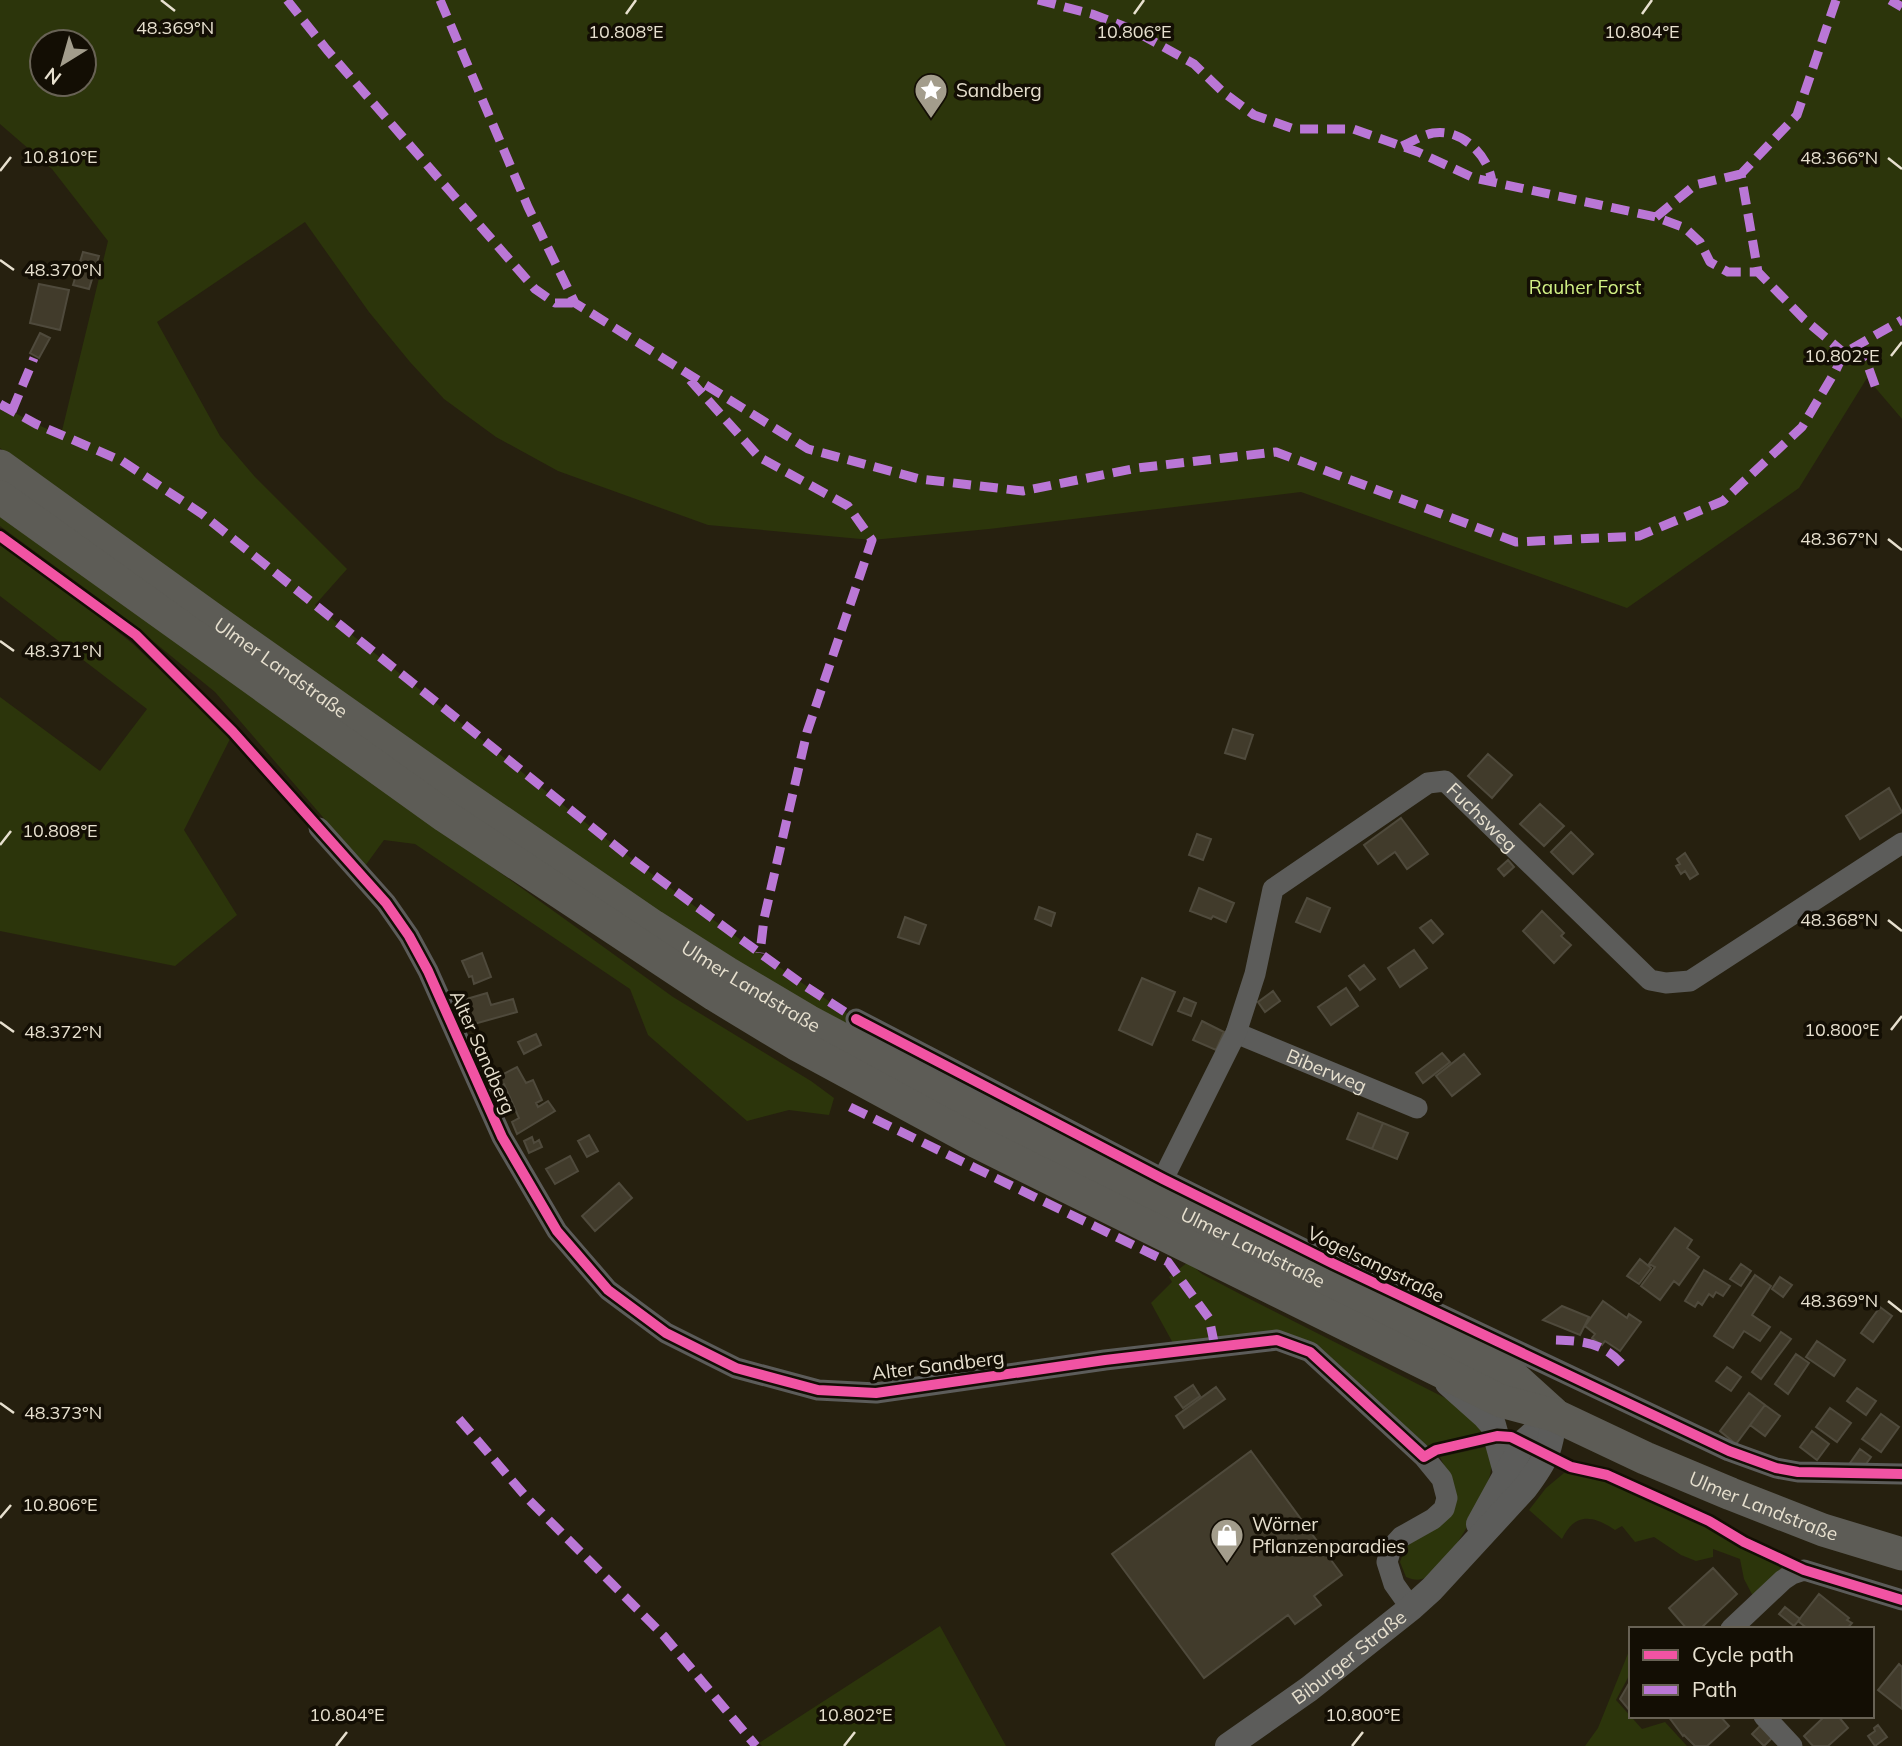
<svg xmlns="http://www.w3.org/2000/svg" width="1902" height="1746" viewBox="0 0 1902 1746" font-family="Mulish,sans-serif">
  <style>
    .green { fill: #2c350b; fill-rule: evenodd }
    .building { fill: #413b2b; stroke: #4f4a3c; stroke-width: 2 }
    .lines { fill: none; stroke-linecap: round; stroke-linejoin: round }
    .minor { stroke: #5c5c5a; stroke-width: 21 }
    .tertiary { stroke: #5c5c5a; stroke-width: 26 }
    .primary { stroke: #5d5c56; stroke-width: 33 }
    .quiet { stroke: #ba77d6; stroke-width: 9; stroke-dasharray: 18 9; stroke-linecap: butt }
    .cycleway-casing { stroke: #130e04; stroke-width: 15 }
    .cycleway { stroke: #f153a3; stroke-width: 10 }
    .ticks { fill: none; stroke: #e7e0cf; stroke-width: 2.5 }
    .labels { text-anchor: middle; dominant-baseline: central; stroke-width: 7; stroke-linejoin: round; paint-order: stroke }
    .poi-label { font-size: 19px; fill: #e7e0cf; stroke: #130e04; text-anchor: start }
    .park-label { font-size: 19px; fill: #d2f185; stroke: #130e04 }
    .street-label { font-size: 19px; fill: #e7e0cf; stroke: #130e04 }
    .ticks-label { font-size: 18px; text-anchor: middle; fill: #e7e0cf; stroke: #130e04; stroke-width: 7; stroke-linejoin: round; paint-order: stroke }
  </style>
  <rect width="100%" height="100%" fill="#26200f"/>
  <!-- green -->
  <path class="green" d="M0,0h1902v419l-35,-41 -68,110 -172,120 -326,-116 -312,37 -117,11 -164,-15 -150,-54 -62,-34 -52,-38 -34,-37 -41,-50 -64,-90 -148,100 63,114 35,41 92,92 -32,36c177,142 351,290 541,414l-5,13 -139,-81 -634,-445 -78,-58v-43l36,19 25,11 47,-194 -56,-72 -52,-45zM42,42h42v42h-42z
    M0,513l673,484 138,84 23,17 -5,17 -40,-5 -42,11 -99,-86 -18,-46 -215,-145 -31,-4 -19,26 -150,-174 -99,-81 -116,-85z
    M0,539l53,40 80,65 98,93 -47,93 53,85 -62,51 -175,-35v-234l100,74 47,-62 -147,-113z
    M1188,1262l14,12 38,20 221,112 23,26 -62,15 -115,-103 -133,1 -23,-42 21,-21 -3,-5z
    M1490,1446c0,8 2,16 1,23 -2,24 -42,97 -64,108 -7,4 -14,3 -21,0l-6,-15 6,-16 37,-22 2,-57 -5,-10z
    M1564,1473l36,5 37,15 69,32 36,22 47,20 -35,31 -10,-19 -4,-20 -27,-10v8l-17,4 -15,-6 -27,-18 -19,5 -13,-16 -7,4c-22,-15 -40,-18 -53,9l-33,-29 17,-22z
    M940,1626l66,120h-244l-3,-3z
    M1631,1646v26l-15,28 26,29 23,-7 22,24h-102l13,-18z"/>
  <!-- building -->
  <path class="building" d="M83,252l16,4 -10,33 -16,-4z
    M39,284l30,6 -9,40 -30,-7z
    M40,333l10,5 -11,20 -9,-5z
    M1233,729l20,6 -8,24 -20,-6z
    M1488,754l24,21 -20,23 -24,-22z
    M1889,788l13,24 -42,27 -14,-23z
    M1540,804l24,22 -20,20 -24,-22z
    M1401,818l27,36 -21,15 -12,-17 -17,12 -14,-19z
    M1571,832l22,22 -20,20 -22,-22z
    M1197,834l14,5 -8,21 -14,-5z
    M1685,853l13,21 -8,5 -5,-8 -4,3 -5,-8 4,-2 -3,-5z
    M1508,860l6,7 -10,9 -6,-7z
    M1199,888l35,15 -8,19 -13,-6 -2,3 -21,-8z
    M1307,898l23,10 -10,24 -24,-10z
    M1039,907l16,6 -4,13 -16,-7z
    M1542,911l22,22 -3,3 10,9 -17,18 -31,-32z
    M905,917l21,8 -7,19 -21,-7z
    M1431,920l12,14 -10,9 -13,-15z
    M1414,950l13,18 -27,19 -12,-19z
    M482,953l9,24 -17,7 -2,-8 -3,1 -7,-16z
    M1364,965l11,14 -15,11 -11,-14z
    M1142,978l33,14 -23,53 -33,-15z
    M1346,988l12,18 -27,19 -13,-18z
    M1273,991l7,10 -15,11 -7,-10z
    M487,993l4,12 22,-6 4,13 -43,12 -5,-16 -4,1 -2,-9z
    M1184,998l12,5 -5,13 -13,-5z
    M1202,1021l22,11 -8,18 -23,-10z
    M536,1034l5,11 -17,9 -6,-12z
    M1442,1053l8,9 -27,21 -7,-10z
    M1464,1054l16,20 -28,22 -16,-20z
    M517,1067l9,16 7,-3 9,20 -6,3 2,4 10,-6 7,10 -38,23 -5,-12 7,-4 -15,-34 -6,3 -4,-8z
    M1358,1113l25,10 -11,26 -25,-10z
    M1383,1123l25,10 -11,26 -25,-10z
    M589,1135l9,16 -11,6 -9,-16z
    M532,1137l2,6 5,-3 3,7 -13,6 -5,-12z
    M570,1156l8,15 -23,13 -9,-15z
    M619,1183l13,15 -37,33 -13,-15z
    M1675,1228l17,12 -5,8 12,9 -20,28 -5,-4 -14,19 -19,-14 14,-19 -6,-3z
    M1640,1259l11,9 -12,16 -12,-8z
    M1741,1264l10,7 -10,15 -11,-7z
    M1704,1270l26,16 -7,10 -7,-4 -3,5 -4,-3 -7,11 -4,-3 -3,5 -10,-6z
    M1755,1275l16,11 -19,29 18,12 -10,14 -16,-10 -11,17 -19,-12z
    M1780,1277l12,8 -9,12 -11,-8z
    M1603,1301l24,17 2,-4 12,8 -21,29 -15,-10 -3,4 -10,-7 3,-4 -10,-8z
    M1562,1306l27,11 -9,18 -37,-15z
    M1880,1307l12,9 -19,26 -12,-9z
    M1781,1332l10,7 -30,40 -9,-7z
    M1817,1341l28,19 -11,16 -28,-19z
    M1796,1354l13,9 -21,31 -13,-10z
    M1727,1367l14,10 -10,14 -15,-10z
    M1193,1385l7,11 -17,12 -8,-11z
    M1216,1387l9,12 -41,29 -8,-12z
    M1857,1388l19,13 -10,14 -19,-14z
    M1749,1393l16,12 -29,39 -16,-13z
    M1765,1405l15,11 -15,20 -15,-11z
    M1830,1408l21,15 -14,19 -21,-15z
    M1881,1414l18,13 -18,25 -19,-13z
    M1812,1431l17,13 -12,16 -17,-13z
    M1860,1449l11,8 -10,14 -11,-8z
    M1251,1451l91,124 -28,21 7,9 -26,19 -7,-9 -84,63 -92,-124z
    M1713,1568l24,26 -37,35h-13l-18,-21z
    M1819,1594l30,24 -2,2 5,3 -5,6h-39l-10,-8z
    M1785,1607l15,12 -6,7 -15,-12z
    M1899,1664l3,3v42l-24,-19z
    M1631,1680v30l-1,1 -10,-12z
    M1668,1716h52l9,10 -22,20h-12l-11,-11 -1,1z
    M1825,1716h13l10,12 -20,18h-15l-9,-10z
    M1761,1725l12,12 -9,9 -12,-12z
    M1878,1725l9,12 -12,9 -7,-10 7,-5 -1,-3z"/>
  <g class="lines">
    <!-- minor -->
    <g class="minor">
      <path d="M319,828l67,75 23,33 19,35 74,166 55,94 51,59 58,43 70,35 82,22 58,3 229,-33 172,-20 33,12 114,105 18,22 5,19 -3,11 -11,10 -32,18 -10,11 -4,14 7,22 17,24"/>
      <path d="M856,1019l307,160 171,85 395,187 47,17 22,4 104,2"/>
      <path id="s1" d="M1236,1033l181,75"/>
      <path id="s2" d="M1163,1179l73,-146 19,-59 18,-85 155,-106 17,-2 205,199 16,3 24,-2 212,-138"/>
      <path d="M1731,1629l52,-49 9,-6 12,-4 98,30"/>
      <path d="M1764,1716l28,30"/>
    </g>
    <!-- tertiary -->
    <g class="tertiary">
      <path d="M1448,1383l37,33 8,9 13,47"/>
      <path d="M1479,1524l45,-82 30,-27"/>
      <path id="s3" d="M1228,1746l81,-57 102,-81 21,-19 93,-101c21,-28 26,-38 29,-73"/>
    </g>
    <!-- primary -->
    <g class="primary">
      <path id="s4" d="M0,466l208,150 251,177 194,133 74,47 81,48 180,96 522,257 43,39"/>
      <path id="s5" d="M0,497l445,319 270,179 81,49 181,98 524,259 53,14 91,43 86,36 92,36 79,24"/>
    </g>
    <!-- quiet -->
    <path class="quiet" d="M287,0l40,50 208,239 20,14h20
      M440,0l88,207 47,96 233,146 112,30 103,12 114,-23 139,-16 240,90 123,-6 84,-35 79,-74 34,-57 8,-17 58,-33
      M1038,0l54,14 39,15 63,35 30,29 30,22 40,14h59l65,23 56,26 182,39 29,11 15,14 10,20 18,10h30
      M1836,0l-39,115 -56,59 17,98 46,47 40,34
      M1890,0l12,7
      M1402,146c9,-4 21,-11 31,-13 29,-5 56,23 59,49
      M1656,217l39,-32 46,-11
      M1855,346l13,20 10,28
      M690,380l69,77 89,49 24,34 -65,192 -43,187 -4,34
      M0,404l36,20 86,37 80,53 431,346 169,124 54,35
      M12,411l22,-53
      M850,1107l318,155 41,56 6,29
      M1556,1340c29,1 47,3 67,25
      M459,1419l68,79 137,138 92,110"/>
    <defs>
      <path id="cycleway" d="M0,536l136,99 97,97 153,171 23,33 19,35 74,166 55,94 51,59 58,43 70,35 82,22 58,3 229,-33 172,-20 33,12 114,105 12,-7 61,-14 14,1 60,30 36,8 102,46 35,21 60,28 98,30
        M856,1019l307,160 171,85 395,187 47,17 22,4 104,2"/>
    </defs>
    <!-- cycleway casing -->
    <use href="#cycleway" class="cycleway-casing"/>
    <!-- cycleway -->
    <use href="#cycleway" class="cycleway"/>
  </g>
  <!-- ticks -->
  <path class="ticks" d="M161,0l14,11M626,14l10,-14M1134,14l10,-14M1642,14l10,-14M1888,158l14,11M0,171l11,-14M0,260l14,10M1891,356l11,-14M1888,539l14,11M0,641l14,10M0,845l11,-14M1888,920l14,11M0,1022l14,10M1891,1030l11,-14M1888,1301l14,11M0,1403l14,10M0,1518l11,-13M336,1746l11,-14M844,1746l11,-14M1352,1746l11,-14"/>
  <!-- icons -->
  <defs>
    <symbol id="sight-pin" viewBox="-11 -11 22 30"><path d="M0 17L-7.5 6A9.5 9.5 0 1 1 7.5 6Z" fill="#a39d8c" stroke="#130e04"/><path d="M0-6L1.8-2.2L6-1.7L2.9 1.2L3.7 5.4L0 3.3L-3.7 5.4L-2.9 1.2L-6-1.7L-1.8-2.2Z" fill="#fff"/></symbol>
    <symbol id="shop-pin" viewBox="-11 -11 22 30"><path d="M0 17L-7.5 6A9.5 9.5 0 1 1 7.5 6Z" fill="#a39d8c" stroke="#130e04"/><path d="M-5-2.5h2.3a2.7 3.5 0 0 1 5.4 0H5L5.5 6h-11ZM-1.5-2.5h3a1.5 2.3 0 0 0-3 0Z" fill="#fff"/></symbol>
  </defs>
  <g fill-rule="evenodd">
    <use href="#sight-pin" x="912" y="71" width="38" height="52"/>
    <use href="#shop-pin" x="1208" y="1516" width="38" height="52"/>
  </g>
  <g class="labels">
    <!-- poi labels -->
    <g class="poi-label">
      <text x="956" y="90">Sandberg</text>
      <text x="1252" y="1524">Wörner<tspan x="1252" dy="22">Pflanzenparadies</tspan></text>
    </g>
    <!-- park labels -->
    <g class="park-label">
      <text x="1585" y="287">Rauher Forst</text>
    </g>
    <!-- street labels -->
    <g class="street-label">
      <text stroke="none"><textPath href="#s4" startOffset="346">Ulmer Landstraße</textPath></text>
      <text stroke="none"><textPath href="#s2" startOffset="569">Fuchsweg</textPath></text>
      <text stroke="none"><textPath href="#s4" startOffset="914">Ulmer Landstraße</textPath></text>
      <text transform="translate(483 1052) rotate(66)">Alter Sandberg</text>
      <text stroke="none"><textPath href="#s1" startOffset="98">Biberweg</textPath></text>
      <text stroke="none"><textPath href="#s4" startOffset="1480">Ulmer Landstraße</textPath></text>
      <text transform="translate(1376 1264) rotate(26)">Vogelsangstraße</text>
      <text transform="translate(938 1365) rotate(-7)">Alter Sandberg</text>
      <text stroke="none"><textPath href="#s5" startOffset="2040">Ulmer Landstraße</textPath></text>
      <text stroke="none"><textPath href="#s3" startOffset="150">Biburger Straße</textPath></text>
    </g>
  </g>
  <g class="ticks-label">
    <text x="175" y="34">48.369°N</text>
    <text x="626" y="38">10.808°E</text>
    <text x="1134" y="38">10.806°E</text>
    <text x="1642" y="38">10.804°E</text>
    <text x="60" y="163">10.810°E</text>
    <text x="1839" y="164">48.366°N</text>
    <text x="63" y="276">48.370°N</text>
    <text x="1842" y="362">10.802°E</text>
    <text x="1839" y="545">48.367°N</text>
    <text x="63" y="657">48.371°N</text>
    <text x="60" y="837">10.808°E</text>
    <text x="1839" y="926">48.368°N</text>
    <text x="1842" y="1036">10.800°E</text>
    <text x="63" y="1038">48.372°N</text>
    <text x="1839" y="1307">48.369°N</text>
    <text x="63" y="1419">48.373°N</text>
    <text x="60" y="1511">10.806°E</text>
    <text x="347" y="1721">10.804°E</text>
    <text x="855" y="1721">10.802°E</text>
    <text x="1363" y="1721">10.800°E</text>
  </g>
  <!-- legend -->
  <rect x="1629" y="1627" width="245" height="91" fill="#130e04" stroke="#686255" stroke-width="2"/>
  <rect x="1643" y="1650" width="35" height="10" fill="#f153a3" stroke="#686255" stroke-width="2"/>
  <text x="1692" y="1662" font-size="21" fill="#e7e0cf">Cycle path</text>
  <rect x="1643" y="1685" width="35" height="10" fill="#ba77d6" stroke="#686255" stroke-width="2"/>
  <text x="1692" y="1697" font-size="21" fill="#e7e0cf">Path</text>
  <!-- north arrow -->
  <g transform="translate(63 63) rotate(217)"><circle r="33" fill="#130e04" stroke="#686255" stroke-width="2"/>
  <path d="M0-5L12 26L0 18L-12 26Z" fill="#a39d8c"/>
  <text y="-10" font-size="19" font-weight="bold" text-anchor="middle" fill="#e7e0cf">N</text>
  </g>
</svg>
